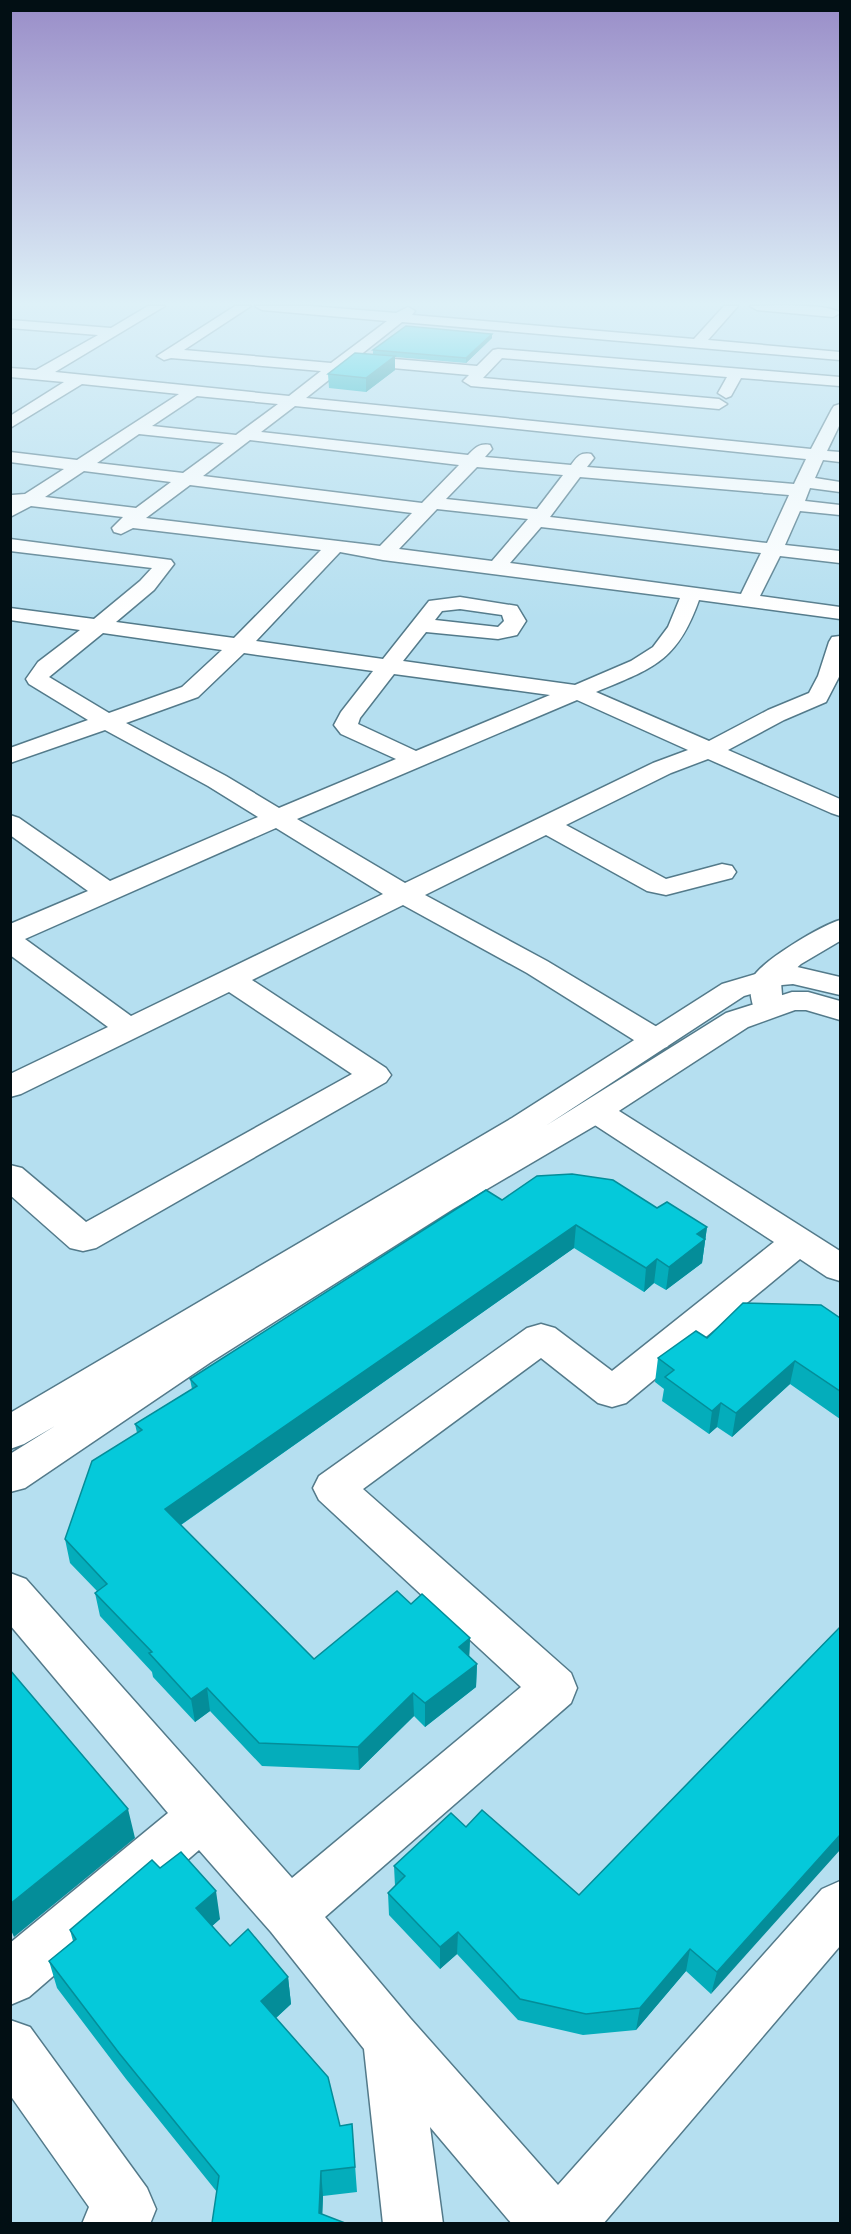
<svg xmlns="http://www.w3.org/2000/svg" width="851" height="2234" viewBox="0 0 851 2234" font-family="Mulish,sans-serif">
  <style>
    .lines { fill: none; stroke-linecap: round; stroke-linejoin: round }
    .street-casing { stroke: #537a8a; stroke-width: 3 }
    .secondary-casing { stroke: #537a8a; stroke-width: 3 }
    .street { fill: #fff; fill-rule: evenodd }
    .secondary { fill: #fff; fill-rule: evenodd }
    .wall { fill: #04adbb }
    .shaded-wall { fill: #048d99 }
    .building { fill: #05c9da; stroke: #048d99; stroke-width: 1.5 }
  </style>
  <rect width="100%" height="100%" fill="#b5dff0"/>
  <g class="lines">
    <defs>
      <path id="street" d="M148,306h17l-110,66 234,24 32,-25 -150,-13 -7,2 -7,-4 78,-50h16l-67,44 147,13 56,-42 -125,-11 -7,-4h55l86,7 12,-6 7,4 -3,4 282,24 30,-33h14l-30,34 132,12v8l-438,-38 -43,34 118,10 16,-16 5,-1 342,28v9l-99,-8 -10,18 -5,2 -8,-5 9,-16 -225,-19 -19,20 236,21 8,5 -8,5 -248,-23 -8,-5 6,-6 -120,-11 -43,34 505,51 21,-40 2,-3 6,-2v20l-13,27 13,1v10l-17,-2 -8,18 25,4v10l-30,-4 -5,13 35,4v10l-40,-4 -15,34 55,6v12l-60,-7 -20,40 80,11v12l-141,-19c-22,62 -46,68 -103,92l113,49 59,-31 41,-17 9,-17 11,-34 3,-5 8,-1v39l-14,27 -42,18 -56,30 112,49v17l-9,-3 -123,-54 -37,14 -105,52 100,54 56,-15 10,2 4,6 -4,6 -66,17 -19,-4 -101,-56 -121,60 122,66 120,72 5,7 -5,7 -11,2 -11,-2 -118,-74 -124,-68 -151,75 134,88 5,7 -5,7 -290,166 -13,3 -13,-3 -60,-53v-30l12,3 64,54 266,-148 -123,-82 -208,102 -11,3v-23l98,-47 -98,-72v-31l78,-33 -78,-56v-20l9,3 91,63 148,-64 -50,-31 -103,-56 -95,33v-15l78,-28 -59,-36 -3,-5 12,-17 42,-32 -70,-10v-12l84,11 46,-38 12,-13 -142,-17v-12l161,21 3,4 -20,26 -38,32 118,16 87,-88 -188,-22 -12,6 -7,-2 -2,-4 11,-11 -92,-11 -21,11 2,-22 13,-1 39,-25 -54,-7v-10l67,8 102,-66 -97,-10 -72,44v-12l54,-34 -54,-5v-9l26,2 62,-35 -88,-7v-8l101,8zM197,396l81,8 -42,31 -84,-9zM295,406l511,53 -12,25 -207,-17 7,-9 -3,-4c-11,-2 -14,3 -20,11l-86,-8 7,-8 -2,-4c-11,-2 -15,3 -22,10l-207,-23zM139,434l85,9 -41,30 -86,-10zM250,440l209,25 -37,38 -219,-27zM477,467l86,8 -26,34 -91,-10zM84,471l87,11 -35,26 -91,-11zM580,477l209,18 -22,48 -217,-26zM190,485l222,28 -32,33 -234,-28zM437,509l91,10 -36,42 -93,-12zM541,527l220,26 -20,41 -231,-31zM340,552l43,8 297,38 -12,29 -15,20 -22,14 -56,24 -172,-24 23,-29 72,7 19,-4 9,-14 -9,-15 -57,-9 -31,4 -46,58 -127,-18zM460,609l42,6 2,6 -6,6 -63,-7 7,-9zM103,633l119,17 -40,37 -73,26 -60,-36zM244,653l129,18 -32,41 -7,13 7,9 55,25 -117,49 -53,-32 -100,-53 72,-26zM394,674l156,21 -134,56 -58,-27 2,-6zM577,700l111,50 -35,13 -248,120 -108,-64zM276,828l107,66 -252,122 -106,-77z
        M750,306c17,0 80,-3 90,7l-7,4 -76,-7z
        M840,920v21l-39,23 -20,18 2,26 -4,6 -11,3 -11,-3c-5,-7 -9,-26 -5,-35 7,-17 70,-54 88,-59z
        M596,1101l12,3 232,147v30l-13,-4 -27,-18 -174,144 -14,4 -14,-4 -57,-45 -178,131 208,184 6,15 -6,15 -246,214 85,101 148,167 264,-296 18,-8v65l-237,278h-91l-82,-97 13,97h-60l-19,-175 -93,-117 -72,-82 -170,147 -19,8v-62l158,-130 -158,-188v-52l16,6 266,299 229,-191 -202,-187 -6,-12 6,-12 208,-148 14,-4 14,4 57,43 162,-129 -190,-124 -4,-7 4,-7z
        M10,2020l20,7 117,161 9,21 -6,15h-68l7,-17 -79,-112z"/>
      <path id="secondary" d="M793,966l47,11v18l-47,-11 -11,1 -38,11 -197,129 179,-112 66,-21h16l32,9v19l-34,-10h-11l-47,17 -140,91 -155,91 -242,153 -186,126 -15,4v-38l45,-28 -31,18 -14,5v-36l502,-295 210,-134 57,-17z"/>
    </defs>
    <!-- street casing -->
    <use href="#street" class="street-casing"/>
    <!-- secondary casing -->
    <use href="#secondary" class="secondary-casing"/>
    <!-- street -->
    <use href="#street" class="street"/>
    <!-- secondary -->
    <use href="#secondary" class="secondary"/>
  </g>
  <!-- wall -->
  <path class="wall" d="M492,338l-26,25 -71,-6v13l-29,22 -37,-4 -1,-14 45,-20v-4z
    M502,1200l155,8 50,19 -5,36 -36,27 -12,-7 -10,9 -70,-44 -393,277 133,134 97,-55 59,34 -1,19 8,7 -1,23 -51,40 -11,-11 -55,54 -97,-4 -52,-55 -15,11 -42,-45 -1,-5 -52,-56 -5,-23 2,-2 -27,-28 -5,-24 72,-106 -2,-9 57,-35 -2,-10z
    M840,1318v101l-50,-35 -58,53 -15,-10 -8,7 -47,-33 2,-12 -9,-7 3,-24 49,-20z
    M840,1627l-129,367 -25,-23 -50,59 -53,5 -65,-15 -61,-66 -17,15 -51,-54 -1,-22 7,-7 -1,-20 72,-39 113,68z
    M160,1868l60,51 -8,7 18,20 58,31 3,27 -15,14 64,108 12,-2 5,68 -34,4 -1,19 -105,-23 -91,-113 -69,-91 -8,-27 24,-20 -3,-11z"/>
  <!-- shaded-wall -->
  <path class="shaded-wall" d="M492,334v4l-26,25v-5z
    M395,356v14l-29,22v-14z
    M576,1225l-2,23 -405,285 -4,-24z
    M707,1227l-5,36 -36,27 3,-23 28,-33z
    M657,1259l-3,24 -10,9 2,-24z
    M795,1361l-5,23 -58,53 4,-24z
    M721,1403l-4,24 -8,7 3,-23z
    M470,1638l-1,24 -10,-15z
    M477,1664l-1,23 -51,40v-24z
    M207,1688l3,23 -15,11 -4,-23z
    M413,1693l1,23 -55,54 -1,-23z
    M128,1809l7,29 -121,99 -4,-9v-24z
    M840,1835v15l-129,144 6,-22z
    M216,1891l4,28 -19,17 -5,-28z
    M458,1932l-1,22 -17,15v-22z
    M690,1949l-4,22 -50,59 4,-22z
    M288,1977l3,27 -26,24 -4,-27z
    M321,2171l2,25 -1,27 -3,-10z"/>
  <!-- building -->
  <path class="building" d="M406,326l86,8 -26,24 -93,-8z
    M355,353l40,3 -29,22 -38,-4z
    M572,1174l41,6 44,28 10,-6 40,25 -10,7 8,5 -36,28 -12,-8 -11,9 -70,-43 -411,284 149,150 83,-68 14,13 11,-10 48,44 -11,9 18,17 -52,39 -12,-10 -55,54 -99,-4 -52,-55 -16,11 -42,-46 3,-1 -57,-59 12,-9 -42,-45 27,-78 50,-31 -7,-6 62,-38 -7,-7 296,-189 16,10 35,-24z
    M743,1303l78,2 19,13v73l-45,-30 -59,52 -15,-10 -9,8 -47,-34 9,-7 -16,-12 38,-27 11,7z
    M840,1627v208l-123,137 -27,-23 -50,59 -54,6 -66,-15 -62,-67 -18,15 -52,-54 17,-17 -11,-10 57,-53 15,14 16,-17 97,85z
    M10,1670l118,139 -118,95z
    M181,1852l35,39 -20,17 34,38 18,-17 40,48 -27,24 67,76 12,49 12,-2 3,43 -34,4 -2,42 26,10h-133l7,-47 -100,-123 -70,-92 27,-22 -6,-9 82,-70 8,8z"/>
  <!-- sky -->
  <linearGradient id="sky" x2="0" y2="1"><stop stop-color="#998dc8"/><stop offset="0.49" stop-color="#def1f8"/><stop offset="1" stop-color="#def1f8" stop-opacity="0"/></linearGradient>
  <rect width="851" height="619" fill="url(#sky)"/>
  <!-- border -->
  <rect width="851" height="2234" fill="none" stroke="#020f14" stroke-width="24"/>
</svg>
